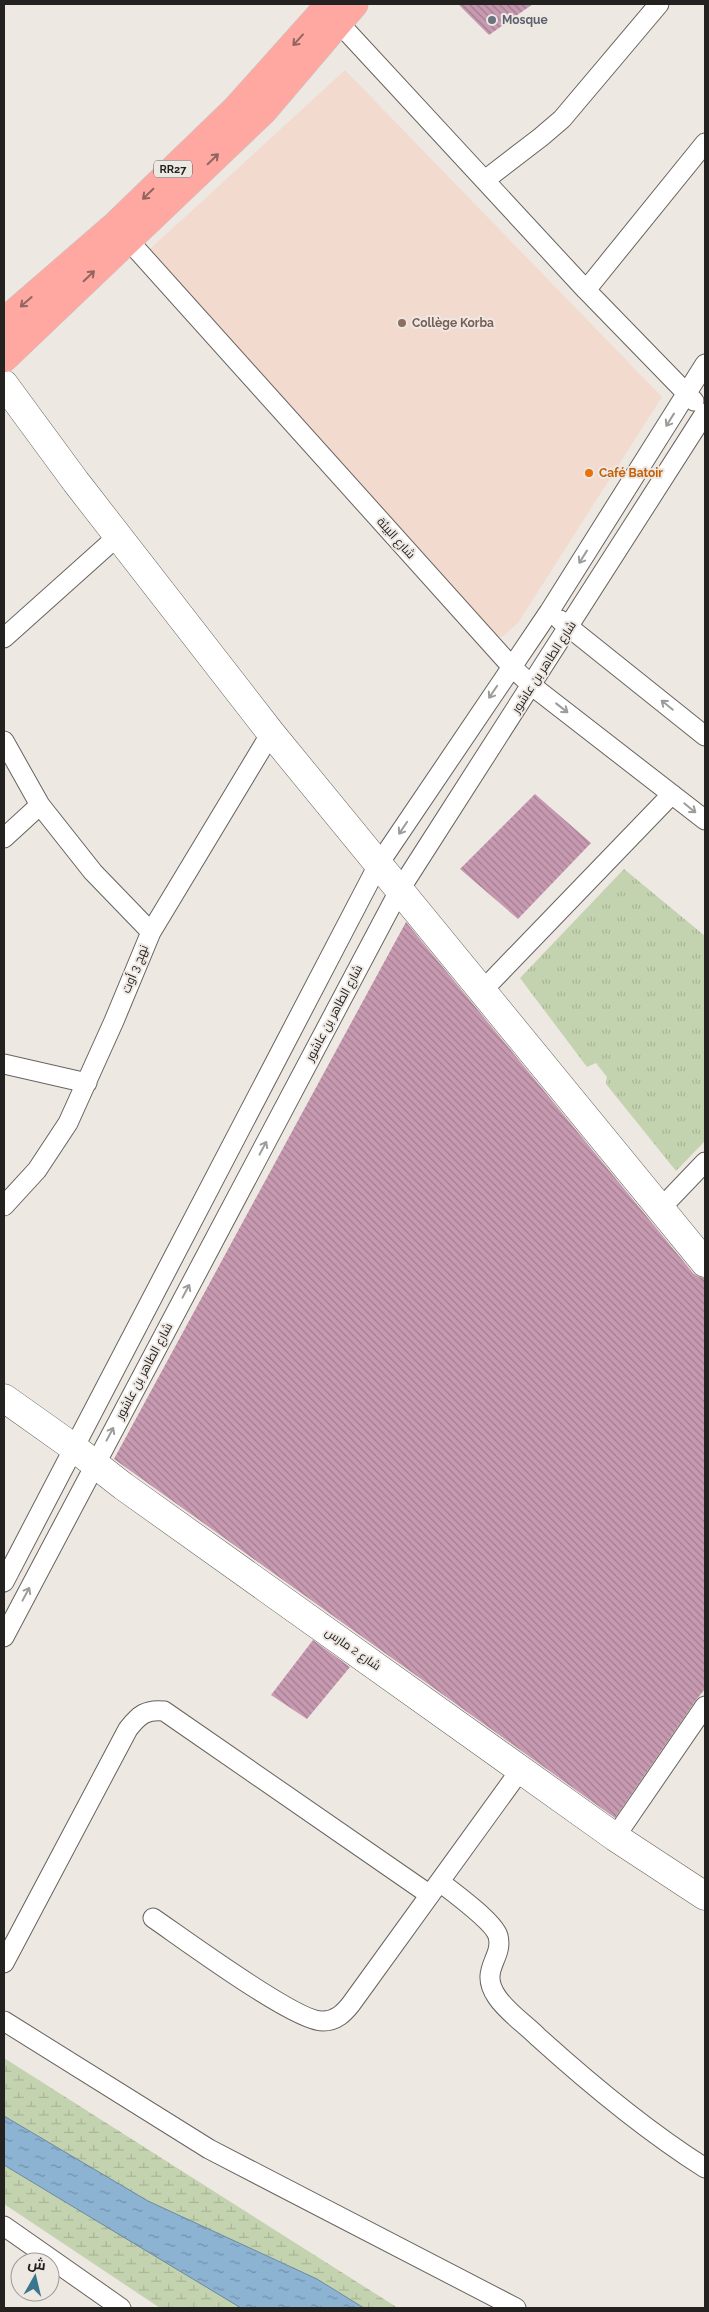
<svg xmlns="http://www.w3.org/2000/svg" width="709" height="2312" viewBox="0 0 709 2312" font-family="Raleway,Cairo,sans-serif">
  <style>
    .education { fill: #f2dacf }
    .wetland { fill: url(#wetland-marsh) }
    .park { fill: url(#park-tufts) }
    .water { fill: url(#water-ripples); stroke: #6d889d }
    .building { fill: url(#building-back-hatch) }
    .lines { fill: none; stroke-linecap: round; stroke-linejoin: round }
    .street-casing { stroke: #68635e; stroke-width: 21 }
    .secondary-casing { stroke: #68635e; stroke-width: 29 }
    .highway-casing { stroke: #c6c6c5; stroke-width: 29 }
    .street { stroke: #fff; stroke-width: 19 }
    .secondary { stroke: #fff; stroke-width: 28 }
    .highway { stroke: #ffa8a1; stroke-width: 28 }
    .oneway { stroke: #926560 }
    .oneway2 { stroke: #9c9c9b }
    .worship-dot { fill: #6b7280; stroke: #eee8e3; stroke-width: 2 }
    .education-dot { fill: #8d6e63; stroke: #eee8e3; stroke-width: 2 }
    .food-dot { fill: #e8710a; stroke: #eee8e3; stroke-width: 2 }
    .labels { text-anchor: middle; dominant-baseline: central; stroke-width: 4; stroke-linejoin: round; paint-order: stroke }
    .shield { fill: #eee8e3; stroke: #615d5a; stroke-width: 1 }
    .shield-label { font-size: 11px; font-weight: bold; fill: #242220 }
    .worship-label { font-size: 12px; font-weight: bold; fill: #5b616d; stroke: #eee8e3; text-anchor: start }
    .education-label { font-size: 12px; font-weight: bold; fill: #785e54; stroke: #eee8e3; text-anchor: start }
    .food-label { font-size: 12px; font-weight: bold; fill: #c56008; stroke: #eee8e3; text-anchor: start }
    .street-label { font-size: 12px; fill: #242220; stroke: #eee8e3 }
  </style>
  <defs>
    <pattern id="wetland-marsh" width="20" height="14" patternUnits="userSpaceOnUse" patternTransform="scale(1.25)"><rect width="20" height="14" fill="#c4d3af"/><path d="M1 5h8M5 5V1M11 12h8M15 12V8" fill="none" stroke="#a8b596"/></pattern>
    <pattern id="park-tufts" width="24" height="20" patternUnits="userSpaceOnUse" patternTransform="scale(1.25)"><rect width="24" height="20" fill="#c4d3af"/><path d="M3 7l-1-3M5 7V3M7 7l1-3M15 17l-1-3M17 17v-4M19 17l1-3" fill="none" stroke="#a8b596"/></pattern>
    <pattern id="water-ripples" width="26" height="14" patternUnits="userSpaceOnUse" patternTransform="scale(1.25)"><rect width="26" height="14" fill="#8cb3d2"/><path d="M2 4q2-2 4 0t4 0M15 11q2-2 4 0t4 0" fill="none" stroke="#7291aa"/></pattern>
    <pattern id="building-back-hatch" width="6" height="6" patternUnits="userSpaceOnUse" patternTransform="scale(1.25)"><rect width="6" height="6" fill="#c89ab1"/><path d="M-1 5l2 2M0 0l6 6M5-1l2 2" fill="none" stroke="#a27d90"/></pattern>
  </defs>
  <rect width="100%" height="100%" fill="#eee8e3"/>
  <!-- education -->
  <path class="education" d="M345,70l317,327 -144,226 -16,14 -16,-3 -337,-384z"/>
  <!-- wetland -->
  <path class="wetland" d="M4,2058l394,250h-34l-47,-29 -169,-78 -144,-85z
    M4,2165l233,139 4,4h-81l-156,-104z"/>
  <!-- park -->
  <path class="park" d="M624,869l81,67v205l-29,30 -70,-87 1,-7 -11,-14 -9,4 -67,-89z"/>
  <!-- water -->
  <path class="water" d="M4,2116l144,85 169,78 47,29h-123l-237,-143z"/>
  <!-- building -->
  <path class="building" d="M458,4h75l-44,31z
    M535,794l56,49 -73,76 -58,-50z
    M406,922l287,351 6,4 6,1v411l-9,11 -81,118 -501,-359z
    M313,1640l37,27 -43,52 -36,-24z"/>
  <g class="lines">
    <defs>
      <path id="street" d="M339,23l247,267 108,111
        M485,180l56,-43 21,-18 97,-115
        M121,232l390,434 20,19 174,135
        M586,290l119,-147
        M560,620l145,116
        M4,638l115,-103
        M4,741l36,64 53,67 58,60
        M4,838l36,-33
        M483,990l189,-196
        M4,1064l83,19
        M4,1206l33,-36 31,-47 46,-102 37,-89 120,-199
        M661,1208l44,-46
        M4,1582l374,-717 171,-253 156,-248
        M4,1637l395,-746 306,-478
        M615,1837l90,-131
        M440,1882c13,10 54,40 58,54 6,23 -20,33 -1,61 10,15 28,27 41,40 52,47 107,93 167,131
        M153,1918c28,19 144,105 170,103 13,0 21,-8 28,-17l170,-235
        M4,1963l124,-234c11,-14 18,-20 36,-18l266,184
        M4,2021l205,128 307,159
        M4,2226l117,82"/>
      <path id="secondary" d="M4,384l72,98 195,251 434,530
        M4,1398l69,49 50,39 492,351 90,59"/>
      <path id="highway" d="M4,322l112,-97 120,-116 94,-105
        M4,358l259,-247 91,-107"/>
    </defs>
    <!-- street casing -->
    <use href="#street" class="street-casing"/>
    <!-- secondary casing -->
    <use href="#secondary" class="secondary-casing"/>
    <!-- highway casing -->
    <use href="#highway" class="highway-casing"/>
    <!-- street -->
    <use href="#street" class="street"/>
    <!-- secondary -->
    <use href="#secondary" class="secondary"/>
    <!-- highway -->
    <use href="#highway" class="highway"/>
  </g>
  <!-- one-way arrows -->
  <defs><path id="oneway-shaft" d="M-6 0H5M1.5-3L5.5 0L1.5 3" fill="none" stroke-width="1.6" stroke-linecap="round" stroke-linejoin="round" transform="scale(1.25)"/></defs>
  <g class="oneway">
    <use href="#oneway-shaft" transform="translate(298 40) rotate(132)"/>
    <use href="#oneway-shaft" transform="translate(213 159) rotate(-44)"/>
    <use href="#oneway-shaft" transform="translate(148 194) rotate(136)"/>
    <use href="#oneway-shaft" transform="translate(89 276) rotate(-44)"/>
    <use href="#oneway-shaft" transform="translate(26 302) rotate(139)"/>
  </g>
  <g class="oneway2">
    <use href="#oneway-shaft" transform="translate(670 420) rotate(122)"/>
    <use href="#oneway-shaft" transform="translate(583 557) rotate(122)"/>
    <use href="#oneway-shaft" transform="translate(493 692) rotate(124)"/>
    <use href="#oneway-shaft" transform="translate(667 705) rotate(-141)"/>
    <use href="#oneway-shaft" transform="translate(562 708) rotate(38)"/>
    <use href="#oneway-shaft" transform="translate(690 808) rotate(39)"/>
    <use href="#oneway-shaft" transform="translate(403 828) rotate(124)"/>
    <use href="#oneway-shaft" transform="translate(263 1148) rotate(-62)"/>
    <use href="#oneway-shaft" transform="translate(186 1291) rotate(-62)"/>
    <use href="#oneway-shaft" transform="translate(110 1434) rotate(-62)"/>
    <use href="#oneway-shaft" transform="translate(26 1594) rotate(-62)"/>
  </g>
  <!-- markers -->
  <circle class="worship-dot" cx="492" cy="20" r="5"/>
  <circle class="education-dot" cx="402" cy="323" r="5"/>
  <circle class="food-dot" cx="589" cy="473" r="5"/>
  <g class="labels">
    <!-- shield labels -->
    <rect class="shield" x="154" y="160.5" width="38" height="17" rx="4"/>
    <g class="shield-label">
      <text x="173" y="169">RR27</text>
    </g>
    <!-- worship labels -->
    <g class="worship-label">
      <text x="502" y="20">Mosque</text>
    </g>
    <!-- education labels -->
    <g class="education-label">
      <text x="412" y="323">Collège Korba</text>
    </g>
    <!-- food labels -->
    <g class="food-label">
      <text x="599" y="473">Café Batoir</text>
    </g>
    <!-- street labels -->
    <g class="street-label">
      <text transform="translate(396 538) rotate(48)">شارع البيئة</text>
      <text transform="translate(544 667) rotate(-57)">شارع الطاهر بن عاشور</text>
      <text transform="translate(135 969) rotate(-68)">نهج 3 أوت</text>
      <text transform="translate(334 1013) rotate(-62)">شارع الطاهر بن عاشور</text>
      <text transform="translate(144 1371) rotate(-62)">شارع الطاهر بن عاشور</text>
      <text transform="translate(353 1649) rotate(35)">شارع 2 مارس</text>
    </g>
  </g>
  <!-- border -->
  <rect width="709" height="2312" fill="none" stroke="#242220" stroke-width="10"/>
  <!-- north arrow -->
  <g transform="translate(35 2277) rotate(8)"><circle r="24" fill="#eee8e3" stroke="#9d9995"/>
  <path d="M0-4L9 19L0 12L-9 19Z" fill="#3a768d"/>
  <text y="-8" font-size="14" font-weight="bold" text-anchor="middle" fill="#242220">ش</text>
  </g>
</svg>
